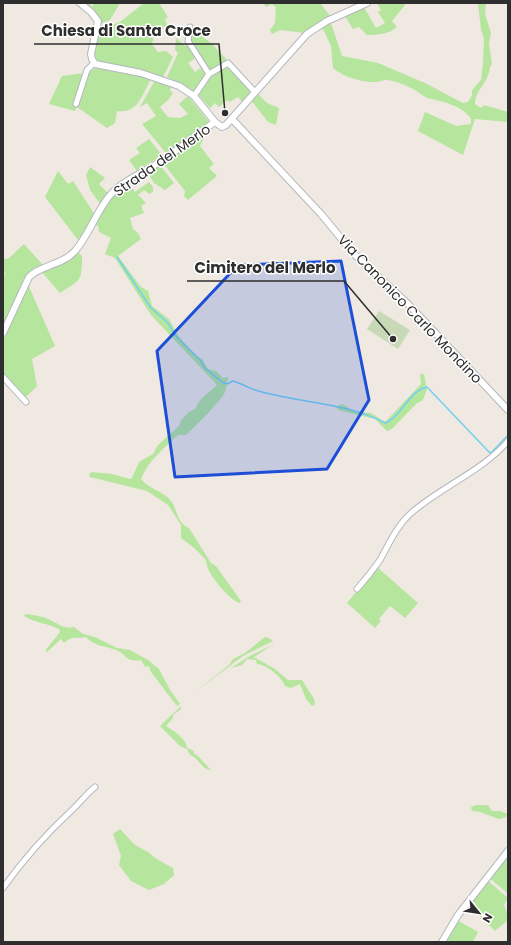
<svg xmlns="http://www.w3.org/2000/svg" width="511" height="945" viewBox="0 0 511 945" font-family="Poppins,sans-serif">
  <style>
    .green { fill: #b6e59e }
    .cemetery { fill: #c8d9b8 }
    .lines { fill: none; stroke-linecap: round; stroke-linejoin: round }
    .stream { stroke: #75cff0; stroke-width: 1.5 }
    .minor-casing { stroke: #b4b7c1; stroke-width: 7 }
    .tertiary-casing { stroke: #b4b7c1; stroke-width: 8 }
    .minor { stroke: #fff; stroke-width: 5 }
    .tertiary { stroke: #fff; stroke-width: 6 }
    .marked { fill: #1d4ed8; fill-opacity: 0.2; stroke: #1d4ed8; stroke-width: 3; stroke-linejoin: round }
    .labels { text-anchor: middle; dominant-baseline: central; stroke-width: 3; stroke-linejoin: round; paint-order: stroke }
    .street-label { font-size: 14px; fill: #2e2e2e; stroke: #fff }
    .leader { fill: none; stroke: #2e2e2e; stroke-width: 1.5 }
    .callout-dot { fill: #2e2e2e; stroke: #fff; stroke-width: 1.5 }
    .callout-label { font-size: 15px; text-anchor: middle; font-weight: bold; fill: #2e2e2e; stroke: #fff; stroke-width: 3; stroke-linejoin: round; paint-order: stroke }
  </style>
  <rect width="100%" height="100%" fill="#efe9e1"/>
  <!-- green -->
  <path class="green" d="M85,3h4l3,4 2,-4h26l-10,17 -10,4 -4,-12z
    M144,3h15l9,14 -3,2 2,6 -5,3 -2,-1 -10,7 4,6 -3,3 7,9 8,-1 7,6 -10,20 -66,-15 -3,-7 5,-25 21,-8z
    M263,3h57l11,14 -26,16 -25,-3 -8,4 -2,-4 5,-7 1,-16 -4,-3 -6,3z
    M377,3h26l2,2 -13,16 5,6c-7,7 -20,8 -30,8l-8,-8 -6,2 -8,-13 19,-9 12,21 9,-5 -7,-11 3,-2z
    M478,3h8l-1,11 6,19 -2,10 3,21 -2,3c-1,15 -15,23 -15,37l6,4 3,-3 24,7v10l-33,-3 -12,36 -45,-24 7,-19 31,14 15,-2v-5c-9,-14 -28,-17 -43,-21 -4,-1 -9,-6 -13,-8 -8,-4 -21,-10 -29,-10 -3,0 -7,2 -9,2 -15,1 -33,-5 -44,-14l-2,-22 -8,-17 -11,3 19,-9 11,33 36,7 47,20 38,20 5,-1 4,-7v-5l9,-10 2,-17 1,-24 -3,-9z
    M193,29l19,15 16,17 -18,11 -21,-32z
    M176,38l9,8 4,-2 8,13 -9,6 7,9 6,-4 5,8 -10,16 -29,-15 11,-24 -3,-3z
    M228,65l23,25 -9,12 -4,-5 -9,5 -2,-2 -8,7 -4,-4 -5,5 -12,-14 13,-19z
    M95,68l45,7 11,4c-9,16 -13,35 -34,32l-2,12 -8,5 -30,-21 -2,4 -26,-7 13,-28 23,-3 -10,32 2,2 10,-33z
    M155,80l17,6 -2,4 3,3 -4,6 -9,8 8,10 12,1 8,-4 -9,-10 9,-8 21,26 -43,31 -24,-29 14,-8 -9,-13 -7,4z
    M256,92l11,11 12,5 -3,17 -8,-3 -18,-23z
    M210,130h2l-7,6 -5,10 14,18 -5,4 8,8 -29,24 -4,-4 1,-5 -22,-28z
    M149,139l13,16 -25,16 -8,-11 11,-7 -4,-5z
    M160,165l14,18 -9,7 -11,-7 -6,-10z
    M90,167l15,11 -6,6 9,9 -7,12 -11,-15 -4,-15z
    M58,171l10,13 5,-3 22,34 -16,26 -34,-44z
    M136,179l-7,5 6,8 14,-10 4,5v5l-4,2 -5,-4 -6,5 8,8 -5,3 3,7 -14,5 3,11 4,3 4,7 -23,17 23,31 7,4 4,15 17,13 10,18 16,18 7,4 6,10 8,2 7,7 6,-1c-3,6 -2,11 -4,15 -3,8 -31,36 -39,43h-8c-14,13 -30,26 -37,44 8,10 22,12 30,22 7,9 5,22 18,27l22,35 5,3 25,35 -2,2c-10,-4 -25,-23 -30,-32 -2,-4 -2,-8 -4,-12 -7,-8 -15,-15 -24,-21v-13l-13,-20 -21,-14 -57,-14 -1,-2 2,-3 21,2 18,5 2,-1 7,-16 14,-8 5,-9 21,-19 2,-6 8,-8 6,-3 5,-9 17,-15 -66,-70 -36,-57 -10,-4 6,-16 -12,-6 -1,-6 -4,-2c11,-19 22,-36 42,-45z
    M24,244l18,20 4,1 -19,10 -3,4 -21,50v-54l3,-1 -3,-3v-13l5,1z
    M77,251l5,5c0,26 -1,23 -22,37l-19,-22z
    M27,282l28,64 -23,13 5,27 -12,12 -22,-24v-34z
    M420,374h4l3,15 -4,11 -7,4 -24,25 -5,2 -12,-12 -37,-9 -1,-4 5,-2 11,7 18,2 14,9 36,-38z
    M377,567l41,36 -13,15 -15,-12 -11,13 2,2 -6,7 -28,-25z
    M26,614c7,1 15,2 22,5 8,3 16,11 26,8l9,7 12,3 22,11 13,2 18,10 11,9 11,21 10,14 -3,2 -26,-34 -2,-6 -4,1 -4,-7c-16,3 -14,-6 -25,-10 -11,-4 -22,-4 -30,-13 -9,2 -14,-2 -22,6l-3,-4 -14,13 -2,-1 15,-19 -1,-3c-12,-6 -24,-6 -35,-13z
    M265,637l4,1 4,3 -30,15 -48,36 34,-27 4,-6 12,-6z
    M274,644l-20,13 21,12 13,11h14l12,19 1,5 -3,2 -6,-7 -6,-15 -9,4 -6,-2c-3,-9 -18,-21 -28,-22l-1,-4 -9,-1 -5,6 -11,3 17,-11z
    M181,706v3l-8,6v3l-7,8c8,5 20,12 21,22l7,3v3l3,1 14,15c-9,0 -12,-12 -21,-15l-3,-6 -7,-3 -20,-20z
    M476,805h12l4,6h8l8,3 -2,3 -7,2 -19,-7 -8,-1 -1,-4z
    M120,829l15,16 13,7 7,6 18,10 1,7 -10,9 -15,6 -18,-9 -12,-16 2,-9 -8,-22z
    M508,854v40l-17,-15 -1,-3z
    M488,881l20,17 -4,7 4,10v5l-13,11 -27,-26 17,-23z
    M457,920l21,12 -5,10h-28z"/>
  <!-- cemetery -->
  <path class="cemetery" d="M379,311l31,19 -12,19 -31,-20z"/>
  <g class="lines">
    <!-- stream -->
    <path class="stream" d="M117,257l34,51 17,15 7,12 26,26 4,7 17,14 5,2 6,-3c10,3 19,9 29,11 41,11 85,11 123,31 15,-5 26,-34 42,-36l62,65 2,1 17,-18"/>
    <defs>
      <path id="minor" d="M190,27l-2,14 21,33 -15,22
        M209,74l19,-11 26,28
        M76,104l11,-34 7,-7
        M3,377l23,25
        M357,589c8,-9 16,-19 23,-29 9,-16 16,-33 30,-46 29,-26 74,-44 98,-73
        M3,888c20,-28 42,-53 68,-77 9,-8 15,-17 24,-24"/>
      <path id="tertiary" d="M80,3l11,9 7,9 -7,33 1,5 3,5 46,9 38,13 15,10 21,26
        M232,119l89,95 33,40 54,50 100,106
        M3,333l26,-56c12,-12 33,-12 45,-25 16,-17 22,-42 38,-59 12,-13 27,-18 41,-27 22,-13 41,-30 62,-44l7,5 4,-2 81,-91 20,-13 40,-18
        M442,942l16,-27 50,-64"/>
    </defs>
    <!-- minor casing -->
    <use href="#minor" class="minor-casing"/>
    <!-- tertiary casing -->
    <use href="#tertiary" class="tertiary-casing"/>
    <!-- minor -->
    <use href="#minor" class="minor"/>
    <!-- tertiary -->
    <use href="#tertiary" class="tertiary"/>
  </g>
  <!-- marked area -->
  <path class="marked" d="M341,261l28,139 -42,69 -152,8 -18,-126 81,-86z"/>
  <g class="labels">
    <!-- street labels -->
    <g class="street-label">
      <text transform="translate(162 160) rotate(-35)">Strada del Merlo</text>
      <text transform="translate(410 309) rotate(46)">Via Canonico Carlo Mondino</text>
    </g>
  </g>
  <!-- callouts -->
  <path class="leader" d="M225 113L219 44H34M393 339L344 281H187"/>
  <g class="callout-dot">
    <circle cx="225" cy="113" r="4"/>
    <circle cx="393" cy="339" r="4"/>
  </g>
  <g class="callout-label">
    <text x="126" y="36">Chiesa di Santa Croce</text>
    <text x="265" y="273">Cimitero del Merlo</text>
  </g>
  <!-- border -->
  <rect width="511" height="945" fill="none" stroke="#2e2e2e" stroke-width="8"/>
  <!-- north arrow -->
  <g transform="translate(479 913) rotate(120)" stroke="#ffffff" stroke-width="3" paint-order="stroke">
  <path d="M0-3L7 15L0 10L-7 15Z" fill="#2e2e2e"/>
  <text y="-6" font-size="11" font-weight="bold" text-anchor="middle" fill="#2e2e2e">N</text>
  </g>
</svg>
